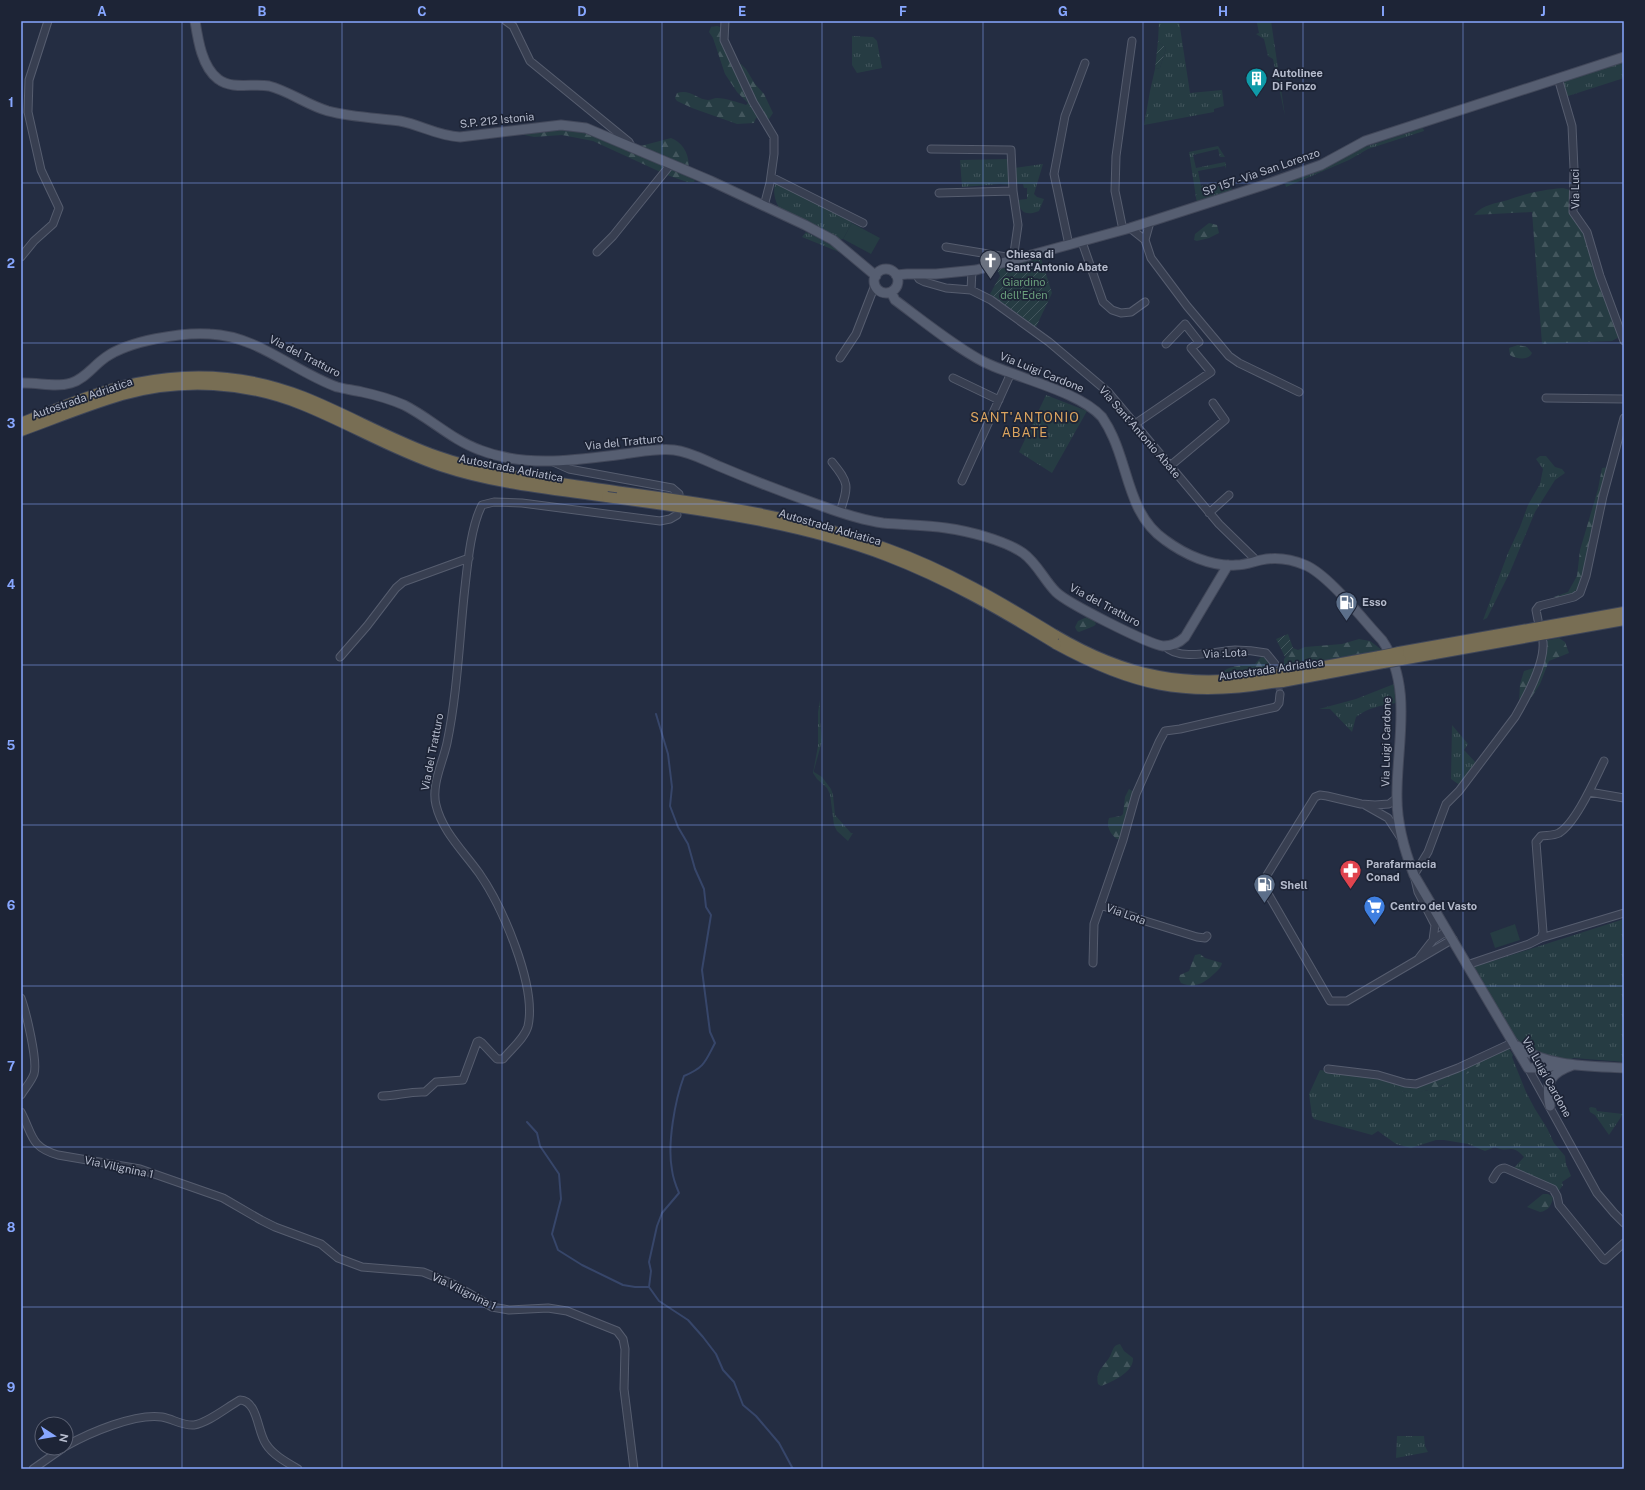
<svg xmlns="http://www.w3.org/2000/svg" width="1645" height="1490" viewBox="0 0 1645 1490" font-family="'Public Sans',sans-serif">
  <style>
    .grass { fill: url(#grass-tufts) }
    .forest { fill: url(#forest-firs) }
    .park { fill: #263c43 }
    .garden { fill: url(#garden-furrows) }
    .lines { fill: none; stroke-linecap: round; stroke-linejoin: round }
    .stream { stroke: #37466a; stroke-width: 2 }
    .minor-tunnel { stroke: #3a4257; stroke-width: 7; stroke-dasharray: 7 3.5; stroke-linecap: butt }
    .minor-casing { stroke: #565d6f; stroke-width: 9 }
    .major-casing { stroke: #42485a; stroke-width: 11 }
    .highway-casing { stroke: #404759; stroke-width: 12 }
    .minor { stroke: #383f51; stroke-width: 7 }
    .major { stroke: #565e71; stroke-width: 9 }
    .highway { stroke: #786e54; stroke-width: 10 }
    .highway-bridge-casing { stroke: #404759; stroke-width: 12; stroke-linecap: butt }
    .highway-bridge { stroke: #786e54; stroke-width: 10 }
    .grid { fill: none; stroke: #87a7ff; stroke-width: 1; stroke-opacity: 0.55 }
    .labels { text-anchor: middle; dominant-baseline: central; stroke-width: 3.5; stroke-linejoin: round; paint-order: stroke }
    .poi-label { font-size: 11px; font-weight: bold; fill: #b5bbcc; stroke: #1d2436; text-anchor: start }
    .street-label { font-size: 11px; fill: #b5bbcc; stroke: #1d2436 }
    .park-label { font-size: 11px; fill: #6a9e7c; stroke: #1d2436 }
    .quarter-label { font-size: 13px; letter-spacing: 1px; fill: #dca45f; stroke: #1d2436 }
    .neatline { fill: none; stroke: #87a7ff; stroke-width: 1.5 }
    .grid-label { font-size: 13px; text-anchor: middle; font-weight: bold; fill: #87a7ff }
  </style>
  <defs>
    <pattern id="grass-tufts" width="24" height="20" patternUnits="userSpaceOnUse"><rect width="24" height="20" fill="#263c43"/><path d="M3 7l-1-3M5 7V3M7 7l1-3M15 17l-1-3M17 17v-4M19 17l1-3" fill="none" stroke="#43565d"/></pattern>
    <pattern id="forest-firs" width="22" height="20" patternUnits="userSpaceOnUse"><rect width="22" height="20" fill="#263c43"/><path d="M5 1l3.5 6h-7zM16 11l3.5 6h-7z" fill="#43565d"/></pattern>
    <pattern id="garden-furrows" width="10" height="10" patternUnits="userSpaceOnUse"><rect width="10" height="10" fill="#263c43"/><path d="M-1 1l2-2M0 10L10 0M9 11l2-2" fill="none" stroke="#43565d"/></pattern>
  </defs>
  <rect width="100%" height="100%" fill="#242d42"/>
  <!-- grass -->
  <path class="grass" d="M1159,21h20l11,72 32,-3 2,16 -10,3v3l-70,13 6,-34 5,-22 5,-1 6,-20 -8,-7z
    M1255,21h16l14,95 -12,-57 -5,-3 -4,-17 -8,-5 3,-1 -2,-10z
    M852,36l21,1 4,4 5,27 -25,5 -5,-8z
    M1622,62l2,6v10l-59,19 -3,-15z
    M1423,128l1,3 -56,18 -19,11 -63,27 -1,-4 38,-14 39,-21z
    M1218,146l7,11h-5l-2,-8 -25,6 3,13 29,-6 1,2v5l-1,-3 -27,5 3,15 29,-6 2,13 -35,11 -8,-52z
    M1009,159l2,26 -11,-1 -38,3 -2,-27z
    M1043,164l-9,30 3,3 7,2 -5,12c-13,5 -19,2 -21,-11l9,-1v-11h-3l-1,-4h-7l-1,-16z
    M776,182l67,33 9,8 -9,16 -6,1c-10,-5 -52,-25 -57,-31 -5,-7 -8,-19 -4,-27z
    M806,232l24,12 14,10 -42,-17z
    M1046,395l41,16 -35,62 -33,-21z
    M1540,456h6l9,11 7,2 3,4 -10,7 -20,32 -25,60 -23,46 -4,2 25,-67 12,-26 8,-22 12,-21 3,-15 -7,-10z
    M1394,684l2,19c-16,3 -27,4 -40,14l-4,15 -22,-23h-11l37,-10z
    M820,700v21l2,20 -8,29v2l8,5 9,12 2,6 2,20 16,18h2l-5,8 -11,-10 -3,-6 -4,-31 -3,-6 -10,-9 -4,-6 5,-27v-34z
    M1452,725l16,19 -4,6 13,14 -16,22 -10,-7z
    M1624,919v143l-50,-4 -12,4 -43,-14 -45,-81z
    M1508,1047l5,8 -1,2 14,35 9,17 12,19 7,15 11,13 1,8 5,12 -9,6 1,3 -5,7 -52,-25 1,-2 7,3 10,-11c-13,-15 -16,-3 -29,-10l-10,4 -17,-7 -24,-4h-8l-25,8 -15,-4 -18,-13 -6,4 -58,-16 -2,-3 -3,-22 11,-24 58,7 18,5 -1,5 10,5 20,-1 17,-5 25,-13 13,-14z
    M1591,1107l5,1 1,3 26,3 -14,21 -14,-20 -5,-3 -1,-4z
    M1397,1436h27l1,10 3,6 -32,6z"/>
  <!-- forest -->
  <path class="forest" d="M717,26l6,2 1,12 37,79 -5,-1 -2,5 -17,1 -45,-16 -15,-7 -2,-3 2,-5c14,-4 21,7 31,7 3,0 6,-2 9,-2 9,0 20,4 29,7l2,-2 -11,-11 -12,-18 -12,-36 -4,-6 2,-5z
    M737,63l4,1 5,5 9,15 9,10 9,19 -4,6 -3,1 -12,-18z
    M556,129c50,3 95,31 139,51l-1,2h-7l-20,-7 -74,-34 -31,-6 -28,2 -14,-3z
    M671,138c12,4 20,19 17,31l-51,-22z
    M1563,188l7,2 1,15 13,27 37,104 -9,5 -70,3 -10,-132 -58,3c10,-11 20,-11 34,-15 20,-7 33,-10 55,-12z
    M1209,223l8,2 2,8 -10,5 -12,3 -3,-1 1,-6z
    M1518,345l9,2 5,6c-3,8 -16,6 -22,2l-1,-7z
    M1609,467l-27,117 -8,12 -17,3 -3,-2 14,-5 9,-16 3,-26 18,-61 4,-21z
    M1087,617l6,2 3,5 -2,2 -15,6 -2,-1 -2,-4 3,-6z
    M1559,638l6,4 4,11 -20,8 -9,23 -11,17 -10,2 1,-19 4,-13 13,-4 7,-26z
    M1359,639l11,2 12,9 -98,17v-8l9,-11 5,2 7,-3 37,-3z
    M1261,657c7,0 12,5 14,11l-45,7 -6,-4c7,-6 22,-6 31,-7z
    M1129,789l7,4 -14,46h-5c-7,-5 -11,-13 -8,-21l12,-2 2,-2 2,-17z
    M1200,954l5,4 17,5c-1,5 -4,7 -7,10 -10,10 -21,16 -34,10l-2,-4 1,-4 9,-4 6,-16z
    M1480,1059v6l-5,4c-19,11 -46,26 -69,23 -4,0 -8,-3 -11,-5l-1,-4 18,3z
    M1543,1194h5l5,3c-1,8 -5,14 -13,15l-13,-5z
    M1120,1344l4,7 9,7c1,14 -21,24 -32,28l-3,-2c-3,-12 5,-17 11,-26 4,-6 3,-13 11,-14z"/>
  <!-- park -->
  <path class="park" d="M852,223l28,15 -9,16 -28,-15z
    M1515,924l5,16 -25,8 -5,-15z"/>
  <!-- garden -->
  <path class="garden" d="M1158,41l8,7 -6,20 -5,1z
    M1041,258l11,35 -16,34 -46,-33 10,-18 -3,-7z
    M1288,634l5,14 -8,9 -9,-18z"/>
  <g class="lines">
    <!-- stream -->
    <path class="stream" d="M527,1122l10,11 3,13 19,28 2,25 -9,35 6,16 24,15 41,20 12,2h14l10,14 29,19 15,17 13,17 7,16 11,12 9,23 13,11 23,27 14,26
      M649,1287l2,-16 -2,-9 8,-36 5,-13 17,-20c-3,-7 -6,-15 -7,-23 -5,-26 3,-70 12,-94 21,-9 21,-14 31,-33l-5,-11 -8,-62 9,-55 -5,-8 -2,-18 -9,-20 -7,-25 -10,-17 -8,-21 2,-19 -4,-33 -12,-40"/>
    <!-- minor-tunnel -->
    <path class="minor-tunnel" d="M1275,664l5,30"/>
    <defs>
      <path id="minor" d="M506,21l7,5 17,35 99,81 3,6
        M725,21l-1,19 29,62 21,35v17l-4,29 -6,23
        M1558,78l14,48 2,43 -1,43 14,20 13,44 24,65
        M931,149l80,1 2,41 5,34 -5,35
        M771,177l92,46
        M939,193l74,-2
        M1130,228l15,12 6,18 36,48 42,50 10,7 60,29
        M1123,230l-8,-39 1,-35 16,-115
        M1145,240l5,-18
        M1082,242l21,60 9,8 9,3 10,-1 14,-10
        M1069,245l-15,-71 11,-58 20,-53
        M946,247l60,10 5,3
        M597,252l16,-16 58,-72
        M21,257l13,-16 19,-17 6,-16 -18,-38 -13,-58 1,-32 19,-59
        M916,274l3,5 6,3 21,6 25,2 20,10 58,42 59,50 111,132 38,37
        M971,290l1,-20
        M840,358l16,-24 19,-49
        M953,378l46,22
        M1546,398l78,1
        M1135,424l76,-52 -20,-24 8,-6 -14,-18 -19,20
        M551,461l18,8 103,19 7,6
        M832,462c17,21 17,23 8,50
        M1170,466l55,-46 -12,-17
        M962,481l49,-108
        M1209,513l20,-18
        M1538,620l-2,-10 3,-4 35,-9 6,-4 6,-17 17,-80 21,-78
        M1165,646c14,16 51,5 70,4 10,0 21,1 31,3l9,11
        M340,657l27,-31 29,-38 7,-6 66,-24
        M1589,792l35,6
        M1397,798l-8,6 -14,1 -14,-1 -34,-8 -7,-1 -5,2 -48,78v17l63,109h17l106,-62
        M1365,805l23,13 13,20
        M1101,905l41,15 55,17 8,1 2,-2
        M1541,938l83,-25
        M1433,940l2,-15 -17,-33 -4,-17 14,-23 18,-48 13,-13 56,-74c11,-19 30,-53 28,-75
        M1419,958l14,-18 14,-9
        M1093,963l1,-39 29,-84 13,-46 23,-52 6,-11 15,-2 96,-22 3,-4 1,-9
        M1467,965l62,-21 12,-6 2,-6 -7,-90 5,-6c6,-1 12,0 18,-3 17,-10 36,-54 45,-72
        M21,998c5,14 17,63 13,76 -3,8 -9,14 -13,21
        M1528,1068l69,125 17,20 10,10
        M1328,1069l50,6 27,8 11,1 42,-16 56,-26
        M382,1096c14,0 28,-5 43,-4l11,-10 27,-2 14,-38 2,-1 3,2 15,16h6c8,-10 22,-21 25,-33 9,-40 -26,-120 -49,-153 -15,-21 -37,-42 -43,-68 -5,-20 7,-43 11,-62 10,-48 12,-98 17,-147 3,-26 6,-68 18,-91l12,-3 28,1 138,18 10,-2 7,-4
        M21,1112c12,23 9,35 37,43l82,14 83,29 38,22 14,7 46,17 17,14 24,9 61,5 30,12 39,23 17,3 39,-2 19,3 50,20 6,8 2,10 -1,40 10,80
        M1493,1179c3,-5 5,-11 12,-11l48,21 4,7 2,9 44,54 2,1 19,-17
        M66,1446c23,-13 69,-33 96,-29 11,2 21,9 32,8 14,-2 33,-18 46,-25 18,1 17,31 26,44 7,11 20,18 32,25
        M33,1469l30,-21"/>
      <path id="major" d="M195,21c3,19 7,46 23,58 14,11 35,4 51,7 20,5 38,19 59,25 23,6 48,7 72,10 21,4 38,15 60,16l101,-12 25,3 125,53 94,44 28,15 43,36
        M874 281a12 12 0 1 1 24 0a12 12 0 1 1-24 0Z
        M896,275l11,-1h29l40,-4 154,-42 137,-44 54,-19 44,-24 259,-84
        M891,292l4,8c27,20 60,47 89,62 32,16 95,29 118,55 4,6 8,13 11,20 16,35 17,79 52,103 19,14 46,27 71,25 9,0 16,-3 25,-5 14,-3 30,-1 44,5 24,10 58,55 77,75 32,47 14,106 15,158 0,27 7,51 17,77l114,193
        M21,383c17,-1 33,5 50,0 14,-4 23,-18 35,-26 23,-16 75,-25 104,-23 48,2 83,37 127,53 8,2 16,3 25,5 14,3 28,7 42,13 26,13 48,35 76,45 46,18 96,10 144,4 16,-2 34,-6 50,-4 17,2 32,11 47,17 33,14 67,27 101,39 19,7 40,14 61,17 20,2 42,2 63,5 22,3 58,12 77,25 14,10 21,27 33,39 11,11 92,52 107,54 9,0 16,-3 22,-9l43,-72
        M1517,1046c30,21 72,20 107,22
        M1528,1068h17l16,-5
        M1550,1106c-5,-24 0,-33 23,-41"/>
      <path id="highway" d="M21,423c38,-15 76,-32 116,-40 57,-12 114,-7 167,14 45,18 87,43 133,59 59,21 123,26 185,36
        M21,431c33,-12 67,-26 101,-36 60,-17 124,-13 181,10 47,19 90,45 138,61 54,18 110,23 166,31
        M1055,635c71,42 133,54 215,40
        M1056,644c75,41 130,54 215,39
        M1399,652l225,-40
        M1401,660l223,-40
        M1281,674l99,-18
        M1282,682l101,-19"/>
    </defs>
    <!-- minor casing -->
    <use href="#minor" class="minor-casing"/>
    <!-- major casing -->
    <use href="#major" class="major-casing"/>
    <!-- highway casing -->
    <use href="#highway" class="highway-casing"/>
    <!-- minor -->
    <use href="#minor" class="minor"/>
    <!-- major -->
    <use href="#major" class="major"/>
    <!-- highway -->
    <use href="#highway" class="highway"/>
    <defs>
      <path id="highway-bridge" d="M622,492c90,12 181,25 266,57 59,21 113,53 167,86
        M607,497c94,13 191,25 280,59 60,23 114,54 169,88
        M1380,656l19,-4
        M1383,663l18,-3
        M1270,675l11,-1
        M1271,683l11,-1"/>
    </defs>
    <!-- highway-bridge casing -->
    <use href="#highway-bridge" class="highway-bridge-casing"/>
    <!-- highway-bridge -->
    <use href="#highway-bridge" class="highway-bridge"/>
  </g>
  <!-- grid -->
  <path class="grid" d="M182,21v1448M342,21v1448M502,21v1448M662,21v1448M822,21v1448M983,21v1448M1143,21v1448M1303,21v1448M1463,21v1448M21,183h1603M21,343h1603M21,504h1603M21,665h1603M21,825h1603M21,986h1603M21,1147h1603M21,1307h1603"/>
  <!-- icons -->
  <defs>
    <symbol id="building-pin" viewBox="-11 -11 22 30"><path d="M0 17L-7.5 6A9.5 9.5 0 1 1 7.5 6Z" fill="#0f9aa8" stroke="#1d2436"/><path d="M-4-6H4V6H1V3H-1V6H-4ZM-2.5-4.3h1.7v1.8h-1.7ZM.8-4.3h1.7v1.8H.8ZM-2.5-1h1.7V.8h-1.7ZM.8-1h1.7V.8H.8Z" fill="#fff"/></symbol>
    <symbol id="church-pin" viewBox="-11 -11 22 30"><path d="M0 17L-7.5 6A9.5 9.5 0 1 1 7.5 6Z" fill="#6b7280" stroke="#1d2436"/><path d="M-1.2-6h2.4v3.5h3.3v2.4h-3.3V6h-2.4V-.1h-3.3v-2.4h3.3Z" fill="#fff"/></symbol>
    <symbol id="fuel-pin" viewBox="-11 -11 22 30"><path d="M0 17L-7.5 6A9.5 9.5 0 1 1 7.5 6Z" fill="#5c6f8a" stroke="#1d2436"/><path d="M-5.5-6h7V0h2V4h1.3V-2.5L3-4.5l.8-.8L6-3V5H2.5V1h-1V6h-7ZM-4.2-4.7v3.2H.2V-4.7Z" fill="#fff"/></symbol>
    <symbol id="pharmacy-pin" viewBox="-11 -11 22 30"><path d="M0 17L-7.5 6A9.5 9.5 0 1 1 7.5 6Z" fill="#e0444e" stroke="#1d2436"/><path d="M-2-6h4v4h4v4h-4v4h-4v-4h-4v-4h4Z" fill="#fff"/></symbol>
    <symbol id="supermarket-pin" viewBox="-11 -11 22 30"><path d="M0 17L-7.5 6A9.5 9.5 0 1 1 7.5 6Z" fill="#3f7fe0" stroke="#1d2436"/><path d="M-6-5.5h2.5l.6 2H6L4.5 2H-2.5L-4.4-4H-6ZM-1.5 3.2a1.3 1.3 0 1 0 .1 0ZM3 3.2a1.3 1.3 0 1 0 .1 0Z" fill="#fff"/></symbol>
  </defs>
  <g fill-rule="evenodd">
    <use href="#building-pin" x="1244" y="66" width="25" height="34"/>
    <use href="#church-pin" x="978" y="248" width="25" height="34"/>
    <use href="#fuel-pin" x="1334" y="590" width="25" height="34"/>
    <use href="#pharmacy-pin" x="1338" y="858" width="25" height="34"/>
    <use href="#fuel-pin" x="1252" y="872" width="25" height="34"/>
    <use href="#supermarket-pin" x="1362" y="894" width="25" height="34"/>
  </g>
  <g class="labels">
    <!-- poi labels -->
    <g class="poi-label">
      <text x="1272" y="73">Autolinee<tspan x="1272" dy="13">Di Fonzo</tspan></text>
      <text x="1006" y="254">Chiesa di<tspan x="1006" dy="13">Sant'Antonio Abate</tspan></text>
      <text x="1362" y="602">Esso</text>
      <text x="1366" y="864">Parafarmacia<tspan x="1366" dy="13">Conad</tspan></text>
      <text x="1280" y="885">Shell</text>
      <text x="1390" y="906">Centro del Vasto</text>
    </g>
    <!-- street labels -->
    <g class="street-label">
      <text transform="translate(497 120) rotate(-6)">S.P. 212 Istonia</text>
      <text transform="translate(1261 172) rotate(-19)">SP 157 - Via San Lorenzo</text>
      <text transform="translate(1575 189) rotate(-91)">Via Luci</text>
      <text transform="translate(305 356) rotate(27)">Via del Tratturo</text>
      <text transform="translate(1042 372) rotate(22)">Via Luigi Cardone</text>
      <text transform="translate(82 398) rotate(-19)">Autostrada Adriatica</text>
      <text transform="translate(1140 432) rotate(49)">Via Sant'Antonio Abate</text>
      <text transform="translate(624 442) rotate(-6)">Via del Tratturo</text>
      <text transform="translate(511 468) rotate(11)">Autostrada Adriatica</text>
      <text transform="translate(830 527) rotate(16)">Autostrada Adriatica</text>
      <text transform="translate(1105 605) rotate(28)">Via del Tratturo</text>
      <text transform="translate(1225 653) rotate(-3)">Via :Lota</text>
      <text transform="translate(1271 669) rotate(-8)">Autostrada Adriatica</text>
      <text transform="translate(1386 742) rotate(-89)">Via Luigi Cardone</text>
      <text transform="translate(432 752) rotate(-79)">Via del Tratturo</text>
      <text transform="translate(1126 914) rotate(20)">Via Lota</text>
      <text transform="translate(1547 1077) rotate(61)">Via Luigi Cardone</text>
      <text transform="translate(119 1167) rotate(12)">Via Vilignina 1</text>
      <text transform="translate(464 1291) rotate(26)">Via Vilignina 1</text>
    </g>
    <!-- park labels -->
    <g class="park-label">
      <text x="1024" y="282">Giardino<tspan x="1024" dy="13">dell'Eden</tspan></text>
    </g>
    <!-- quarter labels -->
    <g class="quarter-label">
      <text x="1025" y="417">SANT'ANTONIO<tspan x="1025" dy="15">ABATE</tspan></text>
    </g>
  </g>
  <!-- border -->
  <rect width="1645" height="1490" fill="none" stroke="#1d2436" stroke-width="44"/>
  <!-- north arrow -->
  <g transform="translate(54 1436) rotate(102)"><circle r="19" fill="#1d2436" stroke="#5a6072"/>
  <path d="M0-3L7 15L0 10L-7 15Z" fill="#87a7ff"/>
  <text y="-6" font-size="11" font-weight="bold" text-anchor="middle" fill="#b5bbcc">N</text>
  </g>
  <rect x="22" y="22" width="1601" height="1446" class="neatline"/>
  <g class="grid-label">
    <text x="102" y="16">A</text>
    <text x="262" y="16">B</text>
    <text x="422" y="16">C</text>
    <text x="582" y="16">D</text>
    <text x="742" y="16">E</text>
    <text x="903" y="16">F</text>
    <text x="1063" y="16">G</text>
    <text x="1223" y="16">H</text>
    <text x="1383" y="16">I</text>
    <text x="1543" y="16">J</text>
    <text x="11" y="107">1</text>
    <text x="11" y="268">2</text>
    <text x="11" y="428">3</text>
    <text x="11" y="589">4</text>
    <text x="11" y="750">5</text>
    <text x="11" y="910">6</text>
    <text x="11" y="1071">7</text>
    <text x="11" y="1232">8</text>
    <text x="11" y="1392">9</text>
  </g>
</svg>
